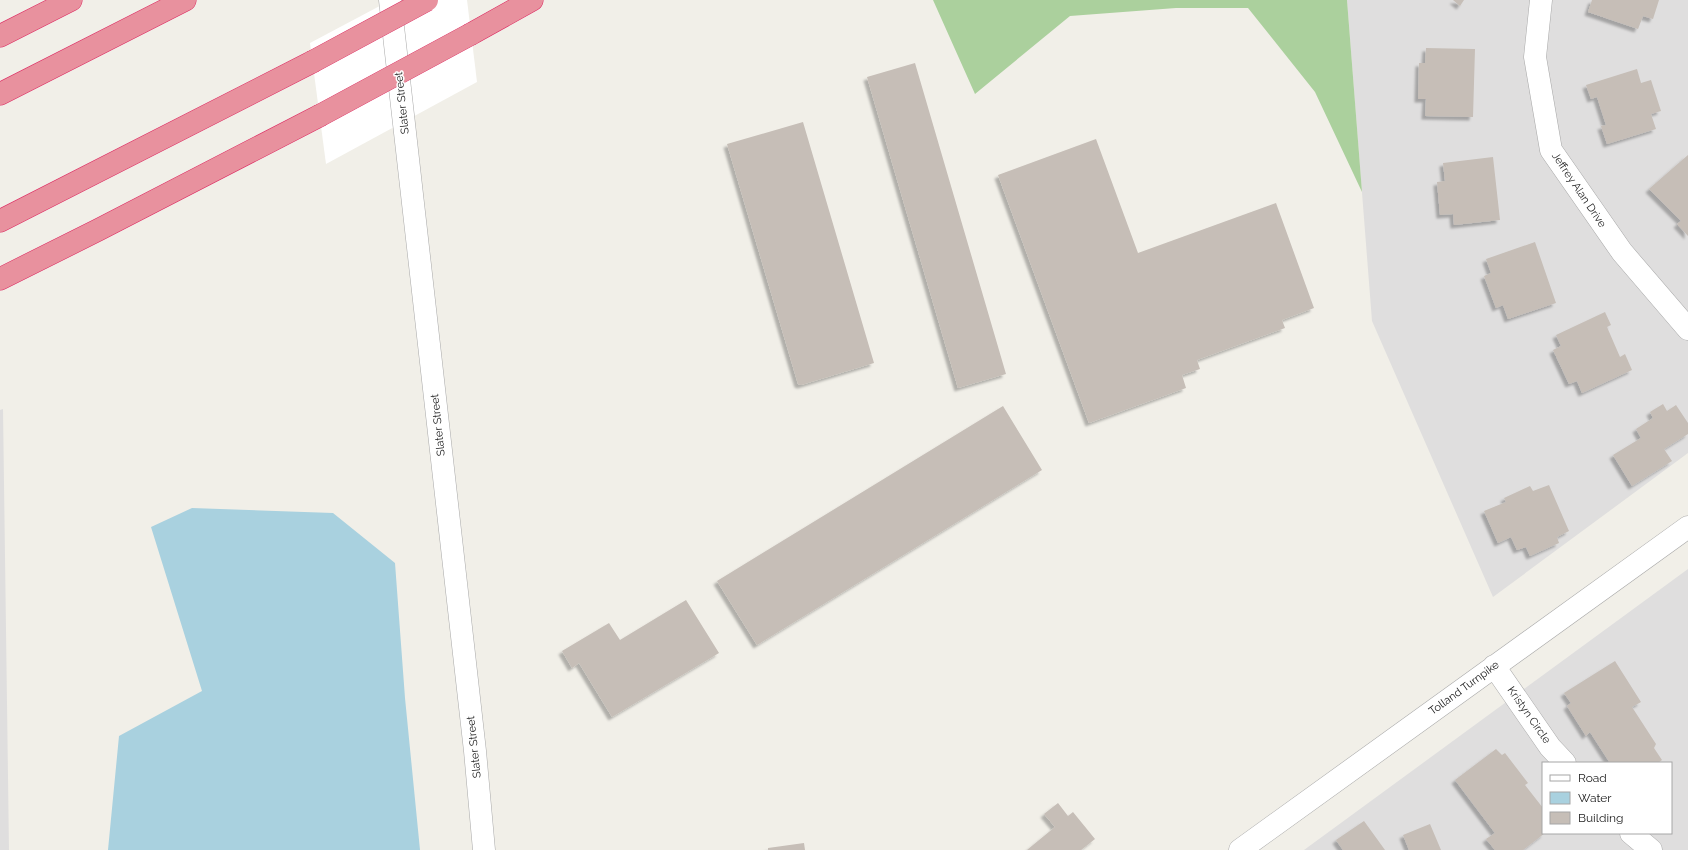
<svg xmlns="http://www.w3.org/2000/svg" width="1688" height="850" viewBox="0 0 1688 850" font-family="Raleway,sans-serif">
  <style>
    .residential { fill: #dfdede; fill-rule: evenodd }
    .forest { fill: #abd09d }
    .water { fill: #a9d1df }
    .pier { fill: #fff }
    .building { fill: #c6beb7; filter: url(#shadow) }
    .lines { fill: none; stroke-linecap: round; stroke-linejoin: round }
    .minor-casing { stroke: #a8a8a8; stroke-width: 23 }
    .highway-casing { stroke: #dc2961; stroke-width: 23 }
    .minor { stroke: #fff; stroke-width: 22 }
    .highway { stroke: #e8919e; stroke-width: 22 }
    .highway-bridge-casing { stroke: #dc2961; stroke-width: 23; stroke-linecap: butt }
    .highway-bridge { stroke: #e8919e; stroke-width: 22 }
    .labels { text-anchor: middle; dominant-baseline: central; stroke-width: 3; stroke-linejoin: round; paint-order: stroke }
    .street-label { font-size: 11px; fill: #212121; stroke: #fff }
  </style>
  <defs>
    <filter id="shadow"><feDropShadow dx="-3.5" dy="3.5" stdDeviation="1" flood-color="#0004"/></filter>
  </defs>
  <rect width="100%" height="100%" fill="#f1efe8"/>
  <!-- residential -->
  <path class="residential" d="M1347,0h341v453l-195,144 -121,-276z
    M3,409l6,441h-9v-440z
    M1688,569v281h-384zM1543,763h128v70h-128z"/>
  <!-- forest -->
  <path class="forest" d="M933,0h414l15,192 -47,-100 -67,-84h-72l-106,8 -95,78z"/>
  <!-- water -->
  <path class="water" d="M192,508l141,5 62,50 10,135 15,152h-312l11,-114 83,-45 -51,-164z"/>
  <!-- pier -->
  <path class="pier" d="M391,0h76l10,82 -151,82 -16,-121z"/>
  <!-- building -->
  <path class="building" d="M1453,0h11l-4,6z
    M1592,0h67l-6,19 -10,-3 -5,13 -50,-17z
    M1426,48l49,1 -2,68 -48,-1 1,-17h-8l1,-36h6z
    M915,63l91,311 -48,14 -91,-311z
    M1637,69l4,14 10,-3 10,31 -10,3 5,15 -49,15 -6,-18 5,-1 -9,-28 -6,2 -5,-14z
    M803,122l71,241 -73,22 -3,-1 -71,-240z
    M1096,139l42,114 138,-50 38,105 -32,12 3,8 -88,32 3,9 -18,6 4,13 -97,35 -91,-248z
    M1688,155v81l-11,-12 4,-3 -32,-32z
    M1493,157l7,63 -46,5 -1,-11 -13,1 -3,-33 8,-1 -2,-18z
    M1535,242l21,61 -48,16 -5,-14 -7,3 -12,-32 7,-3 -5,-14z
    M1605,312l6,13 -4,2 13,30 5,-3 7,16 -50,23 -5,-12 -8,3 -16,-34 8,-4 -5,-11z
    M1663,404l4,7 9,-6 12,18v11l-24,15 8,12 -40,25 -19,-31 28,-17 -5,-9 17,-11 -3,-6z
    M1003,406l39,64 -285,175 -40,-64z
    M1549,485l20,46 -12,6 2,6 -29,13 -4,-9 -9,3 -6,-13 -13,6 -14,-32 22,-9 -2,-4 26,-12 3,5z
    M686,600l33,53 -107,64 -33,-54 -7,5 -10,-17 47,-28 11,17z
    M1615,661l26,41 -9,5 24,37 -2,4 8,12 -4,3h-48l-20,-31 -4,4 -19,-30 4,-3 -7,-10z
    M1496,749l6,6 3,-2 23,30 -3,2 18,23v25h2l-22,17h-28l-9,-11 9,-6 -40,-53z
    M1058,803l10,13 5,-4 22,27 -14,11h-54l28,-23 -11,-13z
    M1364,821l21,29h-42l-7,-10z
    M1430,824l11,26h-32l-6,-15z
    M804,843l1,7h-37v-2z"/>
  <g class="lines">
    <defs>
      <path id="minor" d="M390,0l85,751 9,99
        M1541,0l-6,57 16,93 71,102 66,77
        M1494,666l56,81 15,16
        M1631,833l20,17
        M1240,850l448,-323"/>
      <path id="highway" d="M471,34l61,-34
        M0,36l71,-36
        M0,94l185,-94
        M0,221l312,-159
        M0,279l98,-49 221,-114"/>
    </defs>
    <!-- minor casing -->
    <use href="#minor" class="minor-casing"/>
    <!-- highway casing -->
    <use href="#highway" class="highway-casing"/>
    <!-- minor -->
    <use href="#minor" class="minor"/>
    <!-- highway -->
    <use href="#highway" class="highway"/>
    <defs>
      <path id="highway-bridge" d="M312,62l115,-62
        M319,116l152,-82"/>
    </defs>
    <!-- highway-bridge casing -->
    <use href="#highway-bridge" class="highway-bridge-casing"/>
    <!-- highway-bridge -->
    <use href="#highway-bridge" class="highway-bridge"/>
  </g>
  <g class="labels">
    <!-- street labels -->
    <g class="street-label">
      <text transform="translate(402 103) rotate(-96)">Slater Street</text>
      <text transform="translate(1579 190) rotate(56)">Jeffrey Alan Drive</text>
      <text transform="translate(438 425) rotate(-96)">Slater Street</text>
      <text transform="translate(1464 688) rotate(-36)">Tolland Turnpike</text>
      <text transform="translate(1529 715) rotate(55)">Kristyn Circle</text>
      <text transform="translate(474 747) rotate(-96)">Slater Street</text>
    </g>
  </g>
  <!-- legend -->
  <rect x="1542" y="762" width="130" height="72" fill="#ffffff" stroke="#a6a6a6"/>
  <rect x="1550" y="775" width="20" height="6" fill="#ffffff" stroke="#a6a6a6"/>
  <text x="1578" y="782" font-size="12" fill="#212121">Road</text>
  <rect x="1550" y="792" width="20" height="12" fill="#a9d1df" stroke="#a6a6a6"/>
  <text x="1578" y="802" font-size="12" fill="#212121">Water</text>
  <rect x="1550" y="812" width="20" height="12" fill="#c6beb7" stroke="#a6a6a6"/>
  <text x="1578" y="822" font-size="12" fill="#212121">Building</text>
</svg>
